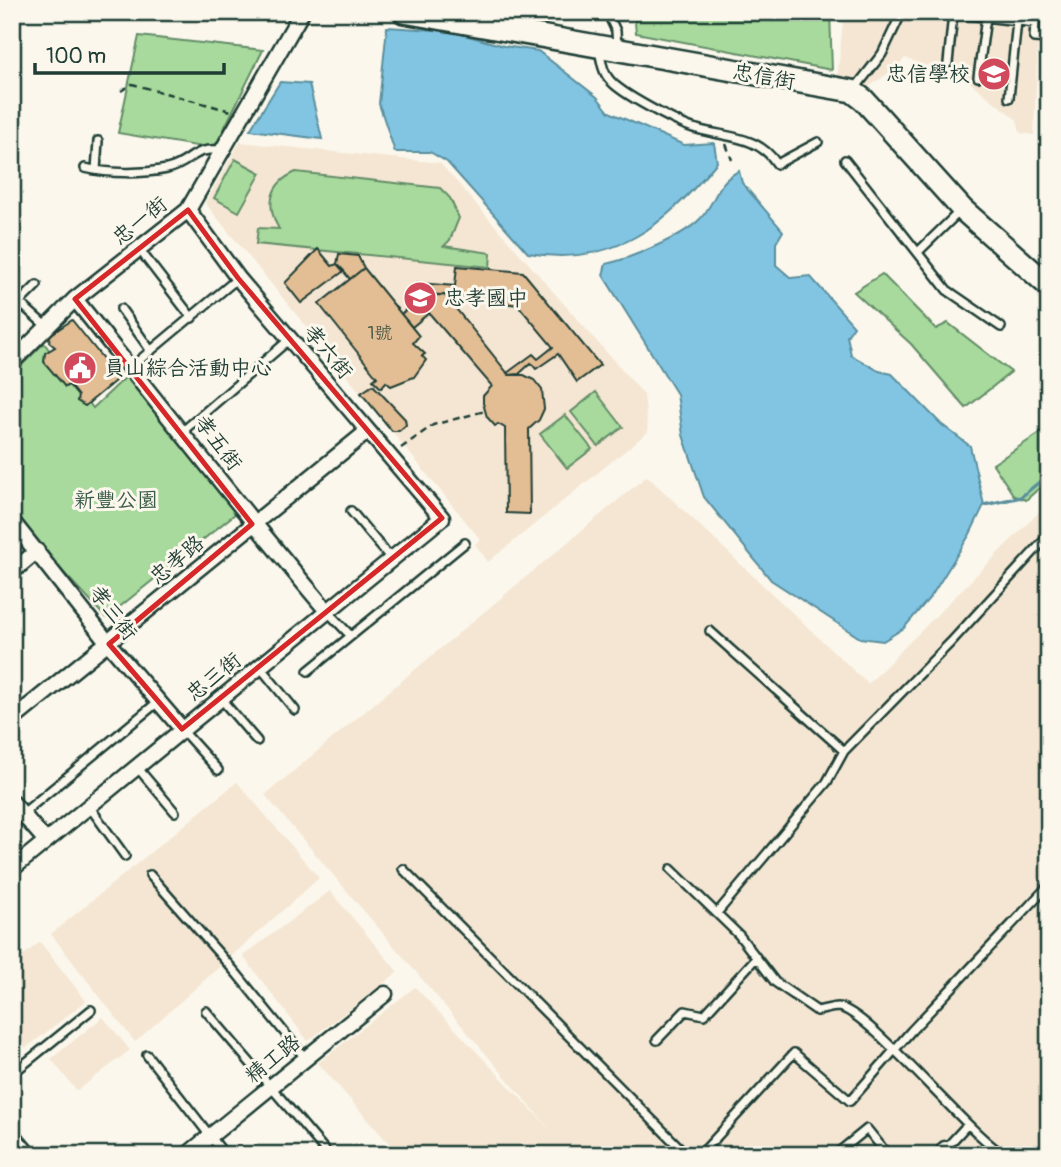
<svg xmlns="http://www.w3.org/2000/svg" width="1061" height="1167" viewBox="0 0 1061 1167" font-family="Pangolin,'LXGW WenKai TC',sans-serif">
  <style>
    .built { fill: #f4e6d2 }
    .green { fill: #a7da9c; stroke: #638c68; stroke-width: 2 }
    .water { fill: #82c5e3; stroke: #5a8f9d; stroke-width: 2 }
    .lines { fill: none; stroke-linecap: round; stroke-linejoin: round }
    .stream { stroke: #5a8f9d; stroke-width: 3.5 }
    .building { fill: #e3be94; stroke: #1f3d34; stroke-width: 2 }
    .lane-casing { stroke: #1f3d34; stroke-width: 12 }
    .street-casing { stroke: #1f3d34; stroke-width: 19 }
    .secondary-casing { stroke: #1f3d34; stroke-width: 26 }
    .path { stroke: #1f3d34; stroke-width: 2.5; stroke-dasharray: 7 5; stroke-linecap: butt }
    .lane { stroke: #fbf7ec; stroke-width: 7 }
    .street { stroke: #fbf7ec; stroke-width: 14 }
    .secondary { stroke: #fbf7ec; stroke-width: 21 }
    .marked { fill: none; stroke: #d62828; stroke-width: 5; stroke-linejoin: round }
    .labels { text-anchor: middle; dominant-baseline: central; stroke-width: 6; stroke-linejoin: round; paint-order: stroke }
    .number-label { font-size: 18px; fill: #505d4c }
    .poi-label { font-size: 21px; fill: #1f3d34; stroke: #fbf7ec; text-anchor: start }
    .street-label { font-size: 21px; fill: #1f3d34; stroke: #fbf7ec }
    .park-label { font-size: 21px; fill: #3a5c49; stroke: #fbf7ec }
  </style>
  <rect width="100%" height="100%" fill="#fbf7ec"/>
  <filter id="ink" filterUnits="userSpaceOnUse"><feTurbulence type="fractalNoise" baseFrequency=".0143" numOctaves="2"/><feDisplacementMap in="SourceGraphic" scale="14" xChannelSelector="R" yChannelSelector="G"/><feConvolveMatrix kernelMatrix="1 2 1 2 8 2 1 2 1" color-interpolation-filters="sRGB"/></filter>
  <g filter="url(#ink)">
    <!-- built -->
    <path class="built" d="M844,12h195l-5,123 -14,-2 -3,-13 -50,-40 -62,-22 -9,10 -32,22 -27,-9z
      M240,142l200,21 204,232 4,37 -160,130 -13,-18 5,-5 -275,-336z
      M647,476l221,208 181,-182v653h-650l-81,-92 97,-76 134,141 -284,-333z
      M237,782l82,96 -184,164 -84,-108z
      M330,891l68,81 -90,69 -65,-85z
      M40,942l46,59 -60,47 -14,-17v-67z
      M103,1017l27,33 -53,41 -26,-32z"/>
    <!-- green -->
    <path class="green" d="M634,12h196l2,58 -196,-37z
      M139,36l124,14 -49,99 -96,-16z
      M235,159l26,14 -22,39 -25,-14z
      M296,172l144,16 10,10 9,20 -9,22 -6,6 47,7 -1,14 -234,-23 2,-16 21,1c-14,-24 -9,-46 17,-57z
      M882,274l54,55 12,-6 63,49 -45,36 -55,-64 -57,-52z
      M44,343l49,65 34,-32 109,137 -130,105 -68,-73 -26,-34v-136z
      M596,392l27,35 -25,19 -27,-34z
      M565,415l27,34 -25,19 -27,-34z
      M1049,427v52l-23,21 -12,-4 -21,-32z"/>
    <!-- water -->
    <path class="water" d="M387,27l63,4 54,15 34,5 59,46 12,15 75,33 30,-2 3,19c-52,63 -102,106 -189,91l-81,-91 -17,-10h-35l-16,-48z
      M280,82l29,2 13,55 -72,-9z
      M739,171l3,12 41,48 -7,12v22l15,13 19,-2 44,50 -7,10 4,19 28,16 13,3 49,50 29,22 14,59 -14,29 -38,61 -28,33 -21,13 -23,-3 -89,-58 -67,-83 -21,-62 -6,-41 -74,-119 3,-11c23,-5 76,-27 93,-44 17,-16 16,-38 40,-49z"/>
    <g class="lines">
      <!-- stream -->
      <path class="stream" d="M984,505l37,-8 28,-23"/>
    </g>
    <!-- building -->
    <path class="building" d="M318,249l14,17 5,-2 7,7 -43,32 -16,-20z
      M339,254l19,2 6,12 -14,11 -13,-15z
      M457,266l66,6 77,93 -23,17 -19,-28 -22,15 -5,-6 -12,11 -10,1 -2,-2 26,-19 5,5 15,-12 -35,-42 -14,-2 -2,-13 -14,-2 -3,12 -31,-4z
      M364,268l55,68 -6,7 12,11 -3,2 4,4 -12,17 -23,9 -5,-4 -5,6 -8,-8 4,-3 -58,-73z
      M417,283l38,3 -1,10 -39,-2z
      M407,294l38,1 64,80h15l10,5 8,10 2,19 -5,11 -10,9 1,85 -24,-1 -1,-85 -7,-4 -3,2 -8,-9 -4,-14v-7l9,-10 -63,-73 -17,14 -11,-13 4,-3z
      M72,320l44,55 -1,6 -30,25 -8,-5 1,-5 -9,-11 -4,2 -21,-25 1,-9 10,-6 -6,-5 1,-7z
      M373,385l32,34 1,6 -7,6h-7l-31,-38z"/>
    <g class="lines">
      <defs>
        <path id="lane" d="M607,12l9,19 1,16
          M942,12l93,11 -1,15 15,1
          M599,49c2,10 3,22 10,30 10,14 71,46 88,50 31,9 61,6 80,35l41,-22
          M948,63l5,-49
          M978,77l8,-60
          M853,91l29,-37 20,-42
          M1009,98l8,-77
          M845,160l102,130 54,37
          M85,168c25,6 57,6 82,1 25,-6 25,-22 54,-19
          M96,170l2,-29
          M139,249l53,69
          M918,252l43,-42
          M20,303l27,24
          M121,309l30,42
          M12,310l25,-25
          M130,368l108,-90
          M183,431l107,-92
          M351,511l41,49
          M328,612l22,23
          M710,631l134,120
          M260,667l35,43
          M308,671l157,-128
          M221,699l36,42
          M182,730l36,40
          M137,767l38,45
          M89,806l36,50
          M22,814l137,-113
          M403,869l284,286
          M671,869l68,66 36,47 42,29c6,-1 15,-4 21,-4 30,3 127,124 166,148
          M150,875l87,99 69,85
          M717,913l110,-131 17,-31 107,-109 98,-107
          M206,1011l123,144
          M657,1040l28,-29 19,4 52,-57
          M147,1055l78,100
          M12,1074l79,-64
          M945,1149l22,-24
          M700,1155l94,-102 56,48 61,-70 138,-146
          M835,1155l32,-26 21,26
          M1037,1155l12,-7"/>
        <path id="street" d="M75,299c84,105 166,211 253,313
          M12,362l63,-63 113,-89 114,-198
          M12,521l97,123 73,85
          M12,572l25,-21
          M12,720l356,-289
          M12,802l34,39
          M12,869l430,-351 -204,-240 -50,-68
          M12,1135l17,20
          M945,1149l7,6
          M187,1155l198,-161"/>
        <path id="secondary" d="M404,12l448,79 12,9 98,109 87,77"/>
      </defs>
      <!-- lane casing -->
      <use href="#lane" class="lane-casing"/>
      <!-- street casing -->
      <use href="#street" class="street-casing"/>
      <!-- secondary casing -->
      <use href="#secondary" class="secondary-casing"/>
      <!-- path -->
      <path class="path" d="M121,91l11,-7 99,27
        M726,144l6,16
        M401,448l32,-23 52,-14"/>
      <!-- lane -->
      <use href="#lane" class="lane"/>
      <!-- street -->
      <use href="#street" class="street"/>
      <!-- secondary -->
      <use href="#secondary" class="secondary"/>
    </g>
  </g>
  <!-- marked area -->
  <path class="marked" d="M188,210l50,68 204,240 -260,211 -73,-85 143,-120 -177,-225z"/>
  <!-- icons -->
  <defs>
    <symbol id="school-disc" viewBox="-11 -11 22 22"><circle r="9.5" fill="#d1495b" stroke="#fbf7ec"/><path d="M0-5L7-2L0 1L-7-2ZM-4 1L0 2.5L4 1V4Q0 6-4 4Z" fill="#fff"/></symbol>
    <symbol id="civic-disc" viewBox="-11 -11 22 22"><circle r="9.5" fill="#d1495b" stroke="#fbf7ec"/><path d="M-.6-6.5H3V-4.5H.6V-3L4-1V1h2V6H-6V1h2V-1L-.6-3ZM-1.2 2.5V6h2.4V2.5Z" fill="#fff"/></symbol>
  </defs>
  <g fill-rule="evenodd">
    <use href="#school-disc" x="975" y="55" width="38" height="38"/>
    <use href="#school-disc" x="401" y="279" width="38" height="38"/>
    <use href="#civic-disc" x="61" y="349" width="38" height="38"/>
  </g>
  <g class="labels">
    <!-- number labels -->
    <g class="number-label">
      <text x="380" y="333">1號</text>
    </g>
    <!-- poi labels -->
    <g class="poi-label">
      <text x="970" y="74" text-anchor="end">忠信學校</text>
      <text x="444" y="298">忠孝國中</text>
      <text x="104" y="368">員山綜合活動中心</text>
    </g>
    <!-- street labels -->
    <g class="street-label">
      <text transform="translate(764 77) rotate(10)">忠信街</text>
      <text transform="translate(140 221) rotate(-39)">忠一街</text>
      <text transform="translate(328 352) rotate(50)">孝六街</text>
      <text transform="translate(218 443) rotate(53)">孝五街</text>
      <text transform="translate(177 560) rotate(-40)">忠孝路</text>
      <text transform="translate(113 613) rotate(52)">孝三街</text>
      <text transform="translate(214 677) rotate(-39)">忠三街</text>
      <text transform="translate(273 1059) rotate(-39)">精工路</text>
    </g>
    <!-- park labels -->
    <g class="park-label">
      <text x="116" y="500">新豐公園</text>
    </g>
  </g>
  <!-- margin -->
  <rect width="1061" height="1167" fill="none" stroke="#fbf7ec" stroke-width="42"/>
  <rect x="21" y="21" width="1019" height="1125" fill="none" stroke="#1f3d34" stroke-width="2.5" filter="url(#ink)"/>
  <!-- scale -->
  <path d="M35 63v10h189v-10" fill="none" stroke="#1f3d34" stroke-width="3.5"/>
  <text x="46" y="63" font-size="21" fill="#1f3d34" stroke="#fbf7ec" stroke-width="5" paint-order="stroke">100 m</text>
</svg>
